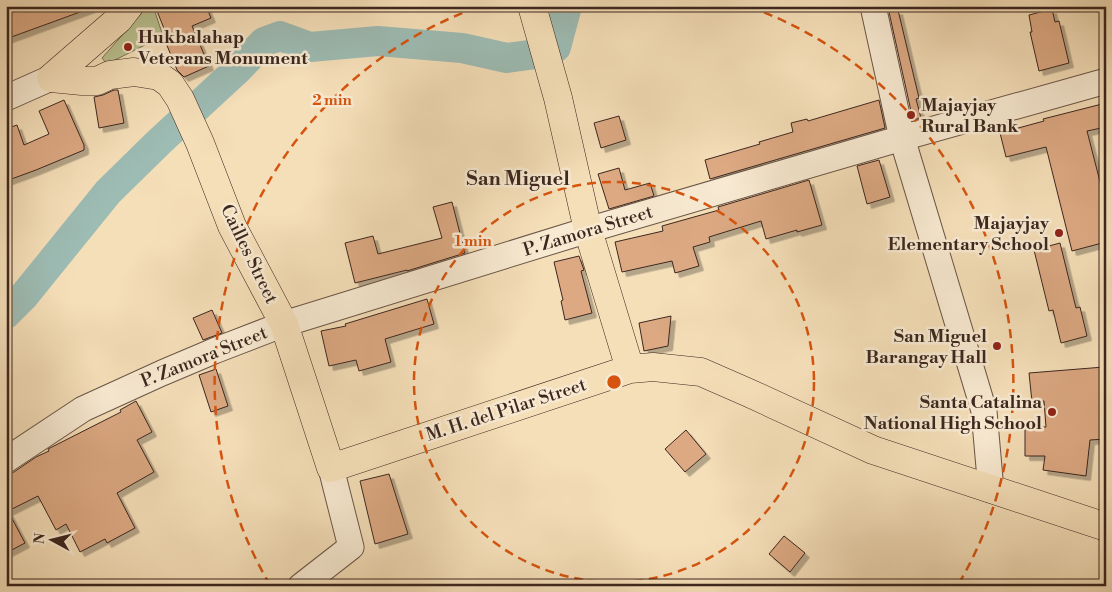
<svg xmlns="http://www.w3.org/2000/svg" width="1112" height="592" viewBox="0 0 1112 592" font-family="'Libre Bodoni',serif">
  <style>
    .green { fill: #bac291; stroke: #7b7458 }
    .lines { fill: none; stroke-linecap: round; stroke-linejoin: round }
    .river { stroke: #9dbcb4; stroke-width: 30 }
    .building { fill: #dca983; stroke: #3c271f; filter: url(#shadow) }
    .minor-casing { stroke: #6a5546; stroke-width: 27 }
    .major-casing { stroke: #3c271f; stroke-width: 29 }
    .minor { stroke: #f8ead2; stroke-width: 25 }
    .major { stroke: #f5dfb9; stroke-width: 28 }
    .ring { fill: none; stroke: #d7540e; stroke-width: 2.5; stroke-dasharray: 9 6 }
    .poi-dot { fill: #8f2418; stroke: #f8ead2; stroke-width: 2 }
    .labels { text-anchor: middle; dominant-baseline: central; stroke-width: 5; stroke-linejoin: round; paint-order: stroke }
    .poi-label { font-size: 18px; font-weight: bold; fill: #3c271f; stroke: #f8ead2; text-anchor: end }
    .street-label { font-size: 18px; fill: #3c271f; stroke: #f8ead2 }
    .quarter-label { font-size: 20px; font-weight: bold; fill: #3c271f; stroke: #f8ead2 }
    .centre { fill: #d7540e; stroke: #f8ead2; stroke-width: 2.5 }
    .ring-label { font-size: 15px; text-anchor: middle; font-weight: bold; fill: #d7540e; stroke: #f8ead2; stroke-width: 5; stroke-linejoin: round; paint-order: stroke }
  </style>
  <defs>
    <filter id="shadow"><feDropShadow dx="4.5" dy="4.5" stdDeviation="0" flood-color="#0004"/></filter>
  </defs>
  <rect width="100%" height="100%" fill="#f5dfb9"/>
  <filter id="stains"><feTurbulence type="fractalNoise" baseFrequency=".004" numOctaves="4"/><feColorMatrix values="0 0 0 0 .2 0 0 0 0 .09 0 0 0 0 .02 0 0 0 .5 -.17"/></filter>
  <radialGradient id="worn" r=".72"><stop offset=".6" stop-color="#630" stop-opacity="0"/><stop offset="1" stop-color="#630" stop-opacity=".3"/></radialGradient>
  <!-- green -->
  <path class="green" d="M148,6h5l10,30 -56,28 -5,-6z"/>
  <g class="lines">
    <!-- river -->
    <path class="river" d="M6,314l17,-17 85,-105 51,-50 78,-72 27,-28 16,-6 30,11 68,-6 84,7 45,10 29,-4 20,-7 11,-41"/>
  </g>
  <!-- building -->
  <path class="building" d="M6,6h85v2l-85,31z
    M155,6h51l5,12 -19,8 17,40 -25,11 -7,-7 -11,-27 3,-2z
    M1052,9l3,13 4,-1 10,42 -30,8 -9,-39h2l-3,-17z
    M898,10l21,88 -3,1 5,19 -8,2 -24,-108z
    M114,90h4l6,33 -25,5 -5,-31 9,-2z
    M64,100l20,45v5l-48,20 -30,11v-52l11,-4 7,20 25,-11 -10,-23z
    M879,100l6,28 -175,51 -5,-19 55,-16 -1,-2 34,-10 -2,-9 16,-4 1,2z
    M1106,103v24l-19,4 19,74v37l-34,9 -26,-104 -40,10 -6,-24 44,-12 -1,-2z
    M619,116l7,24 -25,8 -7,-25z
    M879,160l11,37 -23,7 -10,-38z
    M619,168l6,22 25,-7 4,13 -45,13 -11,-35z
    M809,180l13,45 -25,7v-2l-31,9 -5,-18 -52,16 1,5 -17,5 6,19 -24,7 -3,-12 -50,11 -7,-30 48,-11 -1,-5 57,-16 -1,-3z
    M452,202l13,51 -58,18v-1l-52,13 -10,-40 28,-7 5,18 64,-16 -9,-31z
    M1060,243l16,65 4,-1 7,29 -26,7 -8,-33 -4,1 -15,-61z
    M579,256l5,14 -3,1 11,42 -27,7 -4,-19 2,-1 -9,-38z
    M427,299l7,25 -49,15 6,23 -32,9 -3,-11 -27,6 -8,-35 25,-5 -1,-2z
    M212,310l10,23 -19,7 -10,-22z
    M671,316l-3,30 -24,5 -5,-28z
    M1104,367l2,19v53l-16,1 -4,36 -43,-6 2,-14h-20v-29h21l-2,-26 -12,1 -3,-29z
    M216,369l12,37 -17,6 -12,-37z
    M136,401l16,31 -15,8 17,32 -37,21 18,35 -28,15 -2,-4 -25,13 -14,-28 -10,6 -18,-34 -30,15 17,32 -19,10v-79l8,-2 22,-15 13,-6 -1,-2 73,-37 -1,-2z
    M686,430l20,24 -21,18 -20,-23z
    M389,474l19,60 -33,10 -15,-63z
    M784,536l21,17 -15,19 -21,-18z"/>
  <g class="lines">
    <defs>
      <path id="minor" d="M873,6l29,132 82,273 7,79
        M6,98l45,-20
        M6,460l77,-51 79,-36 52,-22 70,-27 304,-94 314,-92 204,-57
        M301,586l50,-39 -20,-79"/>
      <path id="major" d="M532,6l26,92 30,132 42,139
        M51,78l31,3h15l13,-6 24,-3 25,4 11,8 10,15 20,44 32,83 52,98 47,144 299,-99 23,-2 48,5 48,21 124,57 233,77
        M51,78l68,-59 10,-13"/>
    </defs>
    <!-- minor casing -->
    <use href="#minor" class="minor-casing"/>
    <!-- major casing -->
    <use href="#major" class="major-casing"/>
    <!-- minor -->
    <use href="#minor" class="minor"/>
    <!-- major -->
    <use href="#major" class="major"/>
  </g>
  <!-- distance rings -->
  <g class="ring">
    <circle cx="614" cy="382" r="200"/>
    <path d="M270 585A399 399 0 0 1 478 7M750 7A399 399 0 0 1 958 585"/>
  </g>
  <!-- markers -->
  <g class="poi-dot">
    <circle cx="128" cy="47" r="5"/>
    <circle cx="911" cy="115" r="5"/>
    <circle cx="1059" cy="233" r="5"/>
    <circle cx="997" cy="346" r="5"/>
    <circle cx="1052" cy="412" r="5"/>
  </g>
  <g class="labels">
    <!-- poi labels -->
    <g class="poi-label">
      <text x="138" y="37" text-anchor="start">Hukbalahap<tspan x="138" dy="21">Veterans Monument</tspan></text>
      <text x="921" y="105" text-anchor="start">Majayjay<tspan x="921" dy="21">Rural Bank</tspan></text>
      <text x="1049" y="223">Majayjay<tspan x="1049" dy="21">Elementary School</tspan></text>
      <text x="987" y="336">San Miguel<tspan x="987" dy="21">Barangay Hall</tspan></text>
      <text x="1042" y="402">Santa Catalina<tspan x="1042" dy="21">National High School</tspan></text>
    </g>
    <!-- street labels -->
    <g class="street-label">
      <text transform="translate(588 231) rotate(-17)">P. Zamora Street</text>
      <text transform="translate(249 254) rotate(64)">Cailles Street</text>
      <text transform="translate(204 357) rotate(-22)">P. Zamora Street</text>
      <text transform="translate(506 410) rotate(-18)">M. H. del Pilar Street</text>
    </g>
    <!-- quarter labels -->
    <g class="quarter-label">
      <text x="518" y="179">San Miguel</text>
    </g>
  </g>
  <circle cx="614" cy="382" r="8" class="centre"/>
  <g class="ring-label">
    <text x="332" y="105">2 min</text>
    <text x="473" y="246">1 min</text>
  </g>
  <!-- margin -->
  <rect width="1112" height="592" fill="none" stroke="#f5dfb9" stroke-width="25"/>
  <rect x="8" y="8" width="1097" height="577" fill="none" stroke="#3c271f" stroke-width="2.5"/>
  <rect x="12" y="12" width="1087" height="567" fill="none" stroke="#3c271f"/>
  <!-- north arrow -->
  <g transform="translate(52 540) rotate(277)" stroke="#f8ead2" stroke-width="4" paint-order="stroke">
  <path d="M0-4L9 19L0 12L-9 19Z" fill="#3c271f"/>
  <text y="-8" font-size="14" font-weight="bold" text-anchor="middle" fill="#3c271f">N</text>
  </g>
  <rect width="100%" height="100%" filter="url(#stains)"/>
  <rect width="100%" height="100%" fill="url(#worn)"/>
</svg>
